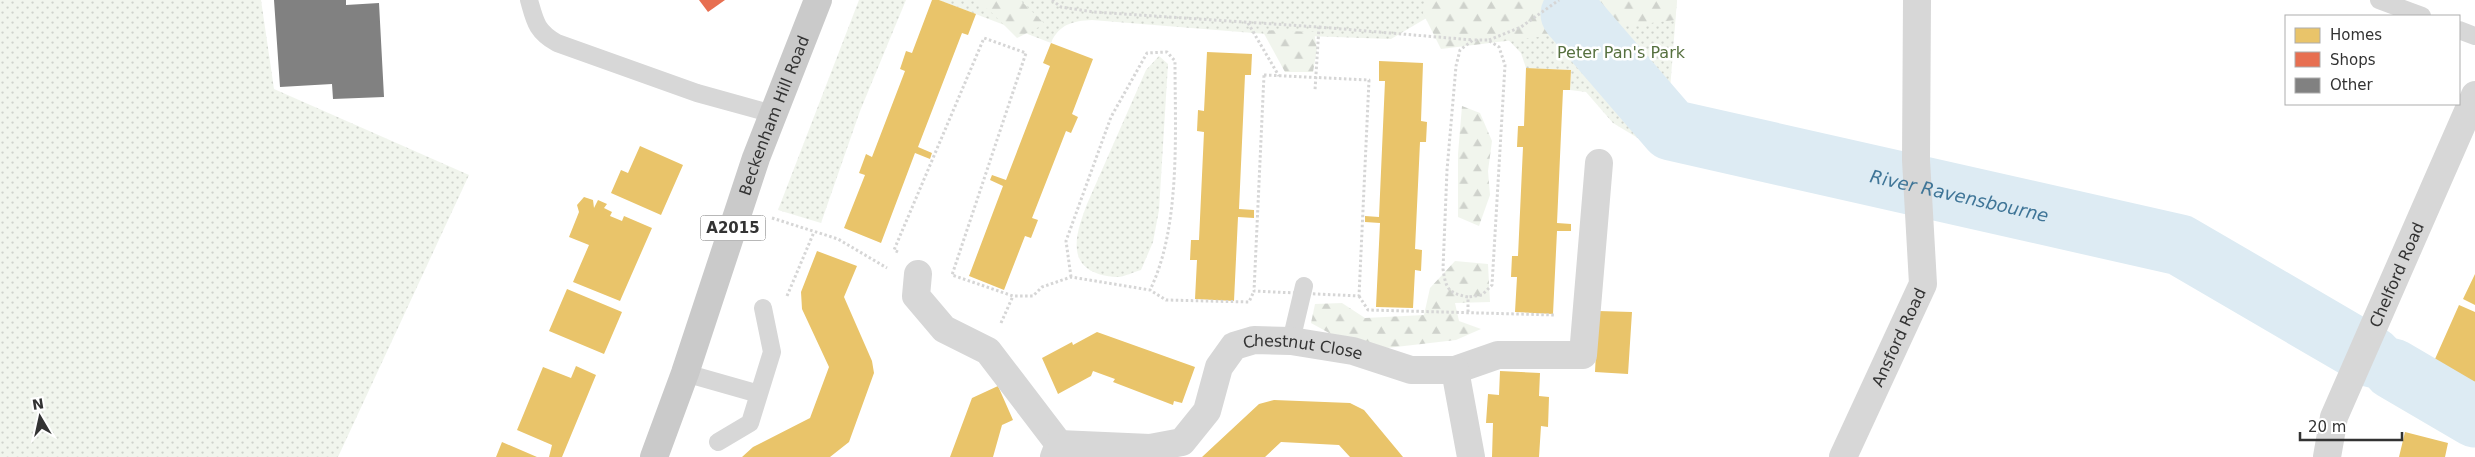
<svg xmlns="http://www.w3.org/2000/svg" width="2475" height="457" viewBox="0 0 2475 457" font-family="'DejaVu Sans',sans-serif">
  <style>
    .grass { fill: url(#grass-dots) }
    .forest { fill: url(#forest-firs) }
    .homes { fill: #e9c46a }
    .shops { fill: #e76f51 }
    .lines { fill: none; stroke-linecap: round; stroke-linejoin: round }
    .river { stroke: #ddebf3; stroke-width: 61 }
    .building { fill: #818181 }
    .path { stroke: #d6d6d6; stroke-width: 3; stroke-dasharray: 2.5 2.5; stroke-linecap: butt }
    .lane { stroke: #d7d7d7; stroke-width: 18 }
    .street { stroke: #d7d7d7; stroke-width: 28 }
    .primary { stroke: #cacaca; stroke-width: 28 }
    .labels { text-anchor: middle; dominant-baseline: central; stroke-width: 5; stroke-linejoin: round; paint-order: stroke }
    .shield { fill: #fff; stroke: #707070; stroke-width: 1 }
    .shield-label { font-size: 15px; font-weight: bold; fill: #333 }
    .park-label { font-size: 16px; fill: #56703f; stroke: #fff }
    .street-label { font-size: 16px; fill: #333; stroke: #fff }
    .water-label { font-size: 18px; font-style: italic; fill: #3f7597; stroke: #fff }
  </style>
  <defs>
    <pattern id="grass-dots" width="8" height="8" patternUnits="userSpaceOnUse" patternTransform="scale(1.25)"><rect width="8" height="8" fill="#f1f5ed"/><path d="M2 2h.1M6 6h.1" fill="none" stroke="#cfd2cc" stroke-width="1.8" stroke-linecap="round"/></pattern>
    <pattern id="forest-firs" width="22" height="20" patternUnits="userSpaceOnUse" patternTransform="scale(1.25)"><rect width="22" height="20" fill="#f1f5ed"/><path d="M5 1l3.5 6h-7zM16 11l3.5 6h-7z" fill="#cfd2cc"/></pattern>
  </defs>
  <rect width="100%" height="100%" fill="#fff"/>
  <!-- grass -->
  <path class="grass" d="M0,0h261l13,89 195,86 -131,282h-338z
    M859,0h47l-46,111 -39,112 -43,-13z
    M939,0h738l-11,141 -25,-1 -28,-17 -27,-31 -16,-2 1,-20 -45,-2 -5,-15 -29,-30 -57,-10 -44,26 -113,-4 -186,-15c-19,1 -33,4 -41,23z
    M1159,56l9,8 -9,146 -6,32 -12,28c-7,2 -15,6 -22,7 -19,0 -40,-7 -42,-27 -2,-15 5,-32 10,-46l59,-134z"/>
  <!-- forest -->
  <path class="forest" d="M975,0h45l25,24 -28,14 -27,-27z
    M1426,0h251l-2,20 -234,29 -18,-36z
    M1262,30l52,2 3,17 -4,23h-28z
    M1462,106l18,7 12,28 -4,30 2,24 -11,31 -21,-9v-63z
    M1455,261l33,3 2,38 -35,1 4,18 22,8 -25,11 -69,8 -47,-9 -29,-16 4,-19 27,-1 23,15 59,-3 6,-27z"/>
  <!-- homes -->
  <path class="homes" d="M932,0h7l37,14 -8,21 -6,-2 -44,114 14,6 -2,6 -15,-6 -34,90 -37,-15 21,-53 -6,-2 7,-19 6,3 33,-86 -5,-2 6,-18 6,2z
    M1051,43l42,16 -21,55 6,3 -7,16 -5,-2 -34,87 6,2 -7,18 -6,-2 -21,54 -35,-14 34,-90 -13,-6 2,-5 14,5 44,-114 -7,-3z
    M1207,52l45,2 -1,21h-6l-6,134 15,1v8l-16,-1 -4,84 -39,-2 2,-39h-7l1,-20h8l5,-108 -7,-1 1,-21 6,1z
    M1379,61l44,2 -2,58 6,1 -1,20h-6l-5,107 7,1 -1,21 -6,-1 -2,38 -37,-1 4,-84 -15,-1v-6l14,1 6,-136h-6z
    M1526,68l45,2 -1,20h-7l-6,133 14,1v7h-14l-4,83 -38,-2 2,-35h-6l1,-21h6l5,-109h-6l1,-21h6z
    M640,146l43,19 -22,50 -50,-22 10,-23 7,3z
    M584,197l9,3 1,8 4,-8 9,4 -3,4 8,4 -2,4 12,5 2,-5 28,12 -32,73 -47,-19 16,-37 -20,-8 10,-25 -2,-7z
    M817,251l40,15 -13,31 28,64 2,12 -25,69 -19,15h-88l11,-10 57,-29 19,-51 -27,-58 -1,-17z
    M2475,274v31l-12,-6z
    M567,289l55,23 -18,42 -55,-23z
    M2459,305l16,7v69l-7,15 -41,-19z
    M1598,311l34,1 -4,62 -33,-2z
    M1097,332l98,35 -13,36 -8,-2 -1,4 -60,-23 2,-3 -22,-8 -2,5 -33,18 -16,-36 30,-16 1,3z
    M576,366l20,9 -34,82h-13l3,-12 -35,-15 26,-63 28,11z
    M1500,371l40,2 -1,23 10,1 -1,30 -7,-1 -2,31h-47l1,-34h-7l2,-29 11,1z
    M998,386l15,34 -11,5 -9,32h-43l22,-59z
    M1274,400l76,3 14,7 39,47h-53l-11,-12 -58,-3 -16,15h-63l57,-53z
    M2405,432l43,11 -3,14h-46z
    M502,442l35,15h-41z"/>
  <!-- shops -->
  <path class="shops" d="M699,0h26l-17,12z"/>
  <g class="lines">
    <!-- river -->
    <g class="river">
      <path id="s1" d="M1571,14l100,116 509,115 192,112"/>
      <path d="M2393,369l82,48"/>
    </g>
  </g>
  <!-- building -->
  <path class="building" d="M274,0h72v5l33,-2 5,94 -51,2 -1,-15 -52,3z"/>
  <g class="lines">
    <!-- path -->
    <path class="path" d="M1052,0l9,7 33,5 225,15 -4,63
      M1248,23l31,53
      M1319,27l154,13
      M1489,40l32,-13 38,-27
      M1264,75l105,5 -10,216 -105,-5z
      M772,218l66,21 49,29
      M898,252l-4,-2 90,-212 42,15 -74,222 61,21h20l9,-9 29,-10 79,13 16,10 83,2 5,-11
      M1071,277l-5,-36 45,-124 36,-64 20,-1 8,9c0,70 6,166 -25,229
      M787,296l27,-64
      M1359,296l9,14 187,5
      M1468,312v-15c-20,-4 -22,-8 -25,-28l4,-99 9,-104 4,-16 13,-10h15l11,7 6,18 -13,220 -10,10 -14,2
      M1001,323l12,-27"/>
    <!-- lane -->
    <path class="lane" d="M529,0c6,21 7,31 28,43l140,50 76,21
      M2379,0l43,16
      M2459,30l16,6
      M1291,341l13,-55
      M685,373l74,21
      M718,442l32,-19 22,-71 -9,-44"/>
    <!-- street -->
    <g class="street">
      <path d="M918,274l-2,22 28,33 44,22 71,93"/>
      <path d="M1455,370l43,-15h85l16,-192"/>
      <path id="s2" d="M1054,457l5,-13 91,4 32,-6 25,-31 12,-44 15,-21 20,-6 37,1 62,10 58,19h44l16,87"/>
      <path id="s3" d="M1843,457l80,-173 -7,-124 1,-160"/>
      <path id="s4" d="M2327,457l7,-40 141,-322"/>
    </g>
    <!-- primary -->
    <path class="primary" id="s5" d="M654,457l31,-84 71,-215 62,-158"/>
  </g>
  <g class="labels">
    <!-- shield labels -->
    <rect class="shield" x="700.5" y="215.5" width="65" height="25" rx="4"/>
    <g class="shield-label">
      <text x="733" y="228">A2015</text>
    </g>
    <!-- park labels -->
    <g class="park-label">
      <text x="1621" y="52">Peter Pan's Park</text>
    </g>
    <!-- street labels -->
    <g class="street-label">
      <text stroke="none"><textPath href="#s5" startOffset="362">Beckenham Hill Road</textPath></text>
      <text stroke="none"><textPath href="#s4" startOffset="196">Chelford Road</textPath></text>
      <text stroke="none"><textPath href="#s3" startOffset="132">Ansford Road</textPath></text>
      <text stroke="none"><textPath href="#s2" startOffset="319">Chestnut Close</textPath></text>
    </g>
    <!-- water labels -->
    <g class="water-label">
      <text stroke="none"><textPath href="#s1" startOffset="449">River Ravensbourne</textPath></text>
    </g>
  </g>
  <!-- legend -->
  <rect x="2285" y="15" width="175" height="90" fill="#ffffff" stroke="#adadad"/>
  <rect x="2295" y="28" width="25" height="15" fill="#e9c46a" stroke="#adadad"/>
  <text x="2330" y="40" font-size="15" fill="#333333">Homes</text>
  <rect x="2295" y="52" width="25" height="15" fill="#e76f51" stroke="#adadad"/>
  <text x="2330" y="65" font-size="15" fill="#333333">Shops</text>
  <rect x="2295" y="78" width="25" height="15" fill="#818181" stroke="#adadad"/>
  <text x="2330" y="90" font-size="15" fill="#333333">Other</text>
  <!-- north arrow -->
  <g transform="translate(40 417) rotate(351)" stroke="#ffffff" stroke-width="4" paint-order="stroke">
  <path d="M0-4L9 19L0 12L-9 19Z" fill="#333333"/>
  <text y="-8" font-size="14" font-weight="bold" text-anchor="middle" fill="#333333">N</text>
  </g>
  <!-- scale -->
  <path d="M2300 432v8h102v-8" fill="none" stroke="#333333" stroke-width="2.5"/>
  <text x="2308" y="432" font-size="15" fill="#333333" stroke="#ffffff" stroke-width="4" paint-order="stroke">20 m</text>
</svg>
